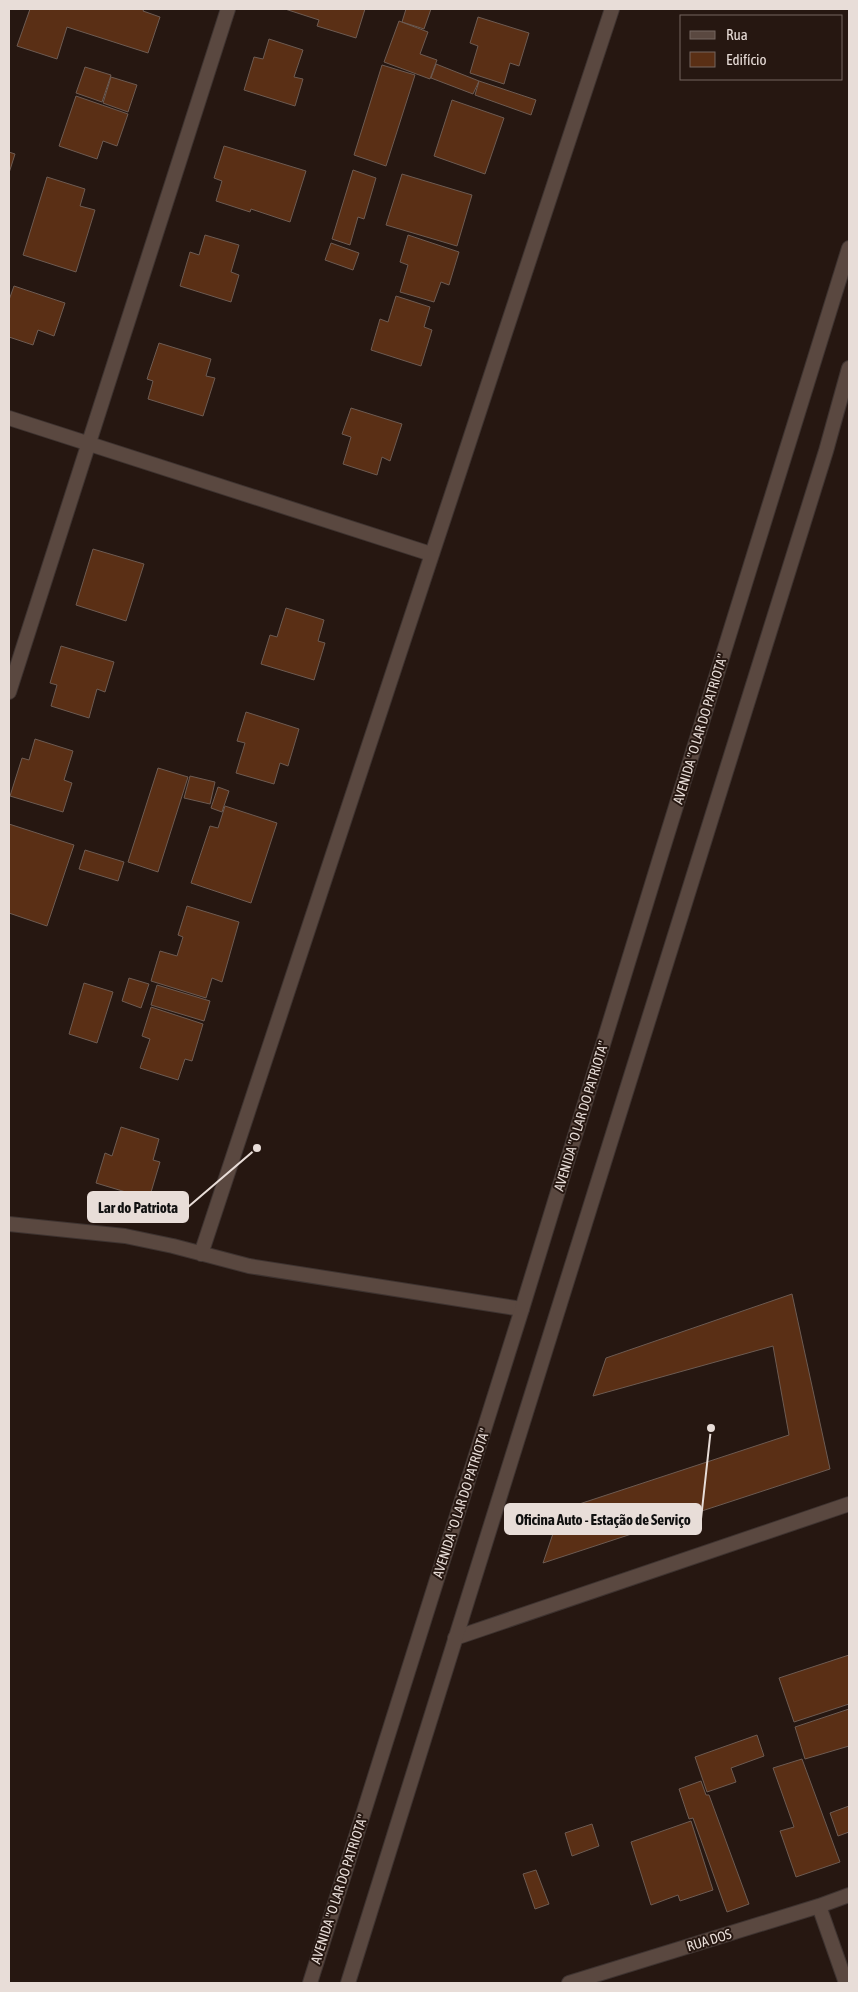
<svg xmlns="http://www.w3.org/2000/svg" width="858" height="1992" viewBox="0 0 858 1992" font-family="'Asap Condensed',sans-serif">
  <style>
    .building { fill: #5a2f15; stroke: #6d5b52 }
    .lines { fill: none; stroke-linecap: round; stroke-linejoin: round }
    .minor-casing { stroke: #3e3330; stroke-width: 16 }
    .secondary-casing { stroke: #3e3330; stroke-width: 16 }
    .minor { stroke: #5a4840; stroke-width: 14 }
    .secondary { stroke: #5a4840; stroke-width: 14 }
    .labels { text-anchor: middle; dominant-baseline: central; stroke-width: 4; stroke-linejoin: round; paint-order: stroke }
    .street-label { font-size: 14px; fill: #e8ddd8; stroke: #261711 }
    .leader { fill: none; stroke: #e8ddd8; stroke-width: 2 }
    .callout-dot { fill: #e8ddd8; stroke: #261711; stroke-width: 2 }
    .callout { fill: #e8ddd8; stroke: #e8ddd8; stroke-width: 2 }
    .callout-label { font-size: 15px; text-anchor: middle; font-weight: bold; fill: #111 }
  </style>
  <rect width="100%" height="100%" fill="#261711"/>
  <!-- building -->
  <path class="building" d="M30,9h114l-1,2 17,6 -12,36 -81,-26 -10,32 -40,-13z
    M285,9h80l-9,29 -39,-12 2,-6z
    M406,9h25l-7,20 -22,-7z
    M478,17l51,16 -10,33 -9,-3 -6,21 -34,-11 8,-27 -8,-3z
    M399,21l29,11 -8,22 17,6 -7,19 -46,-17z
    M269,39l34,11 -9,27 9,2 -8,27 -51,-16 10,-33 9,2z
    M436,64l43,17 -6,13 -42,-16z
    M382,65l33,10 -29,91 -32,-11z
    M85,67l26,8 -9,27 -26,-9z
    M111,77l26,8 -9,27 -25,-9z
    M479,81l57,19 -5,15 -56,-20z
    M76,96l52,18 -11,32 -14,-5 -6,18 -38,-13z
    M452,100l52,18 -19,56 -51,-18z
    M224,146l82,25 -16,51 -39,-13 -1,3 -34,-11 6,-20 -8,-3z
    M9,152l6,2 -6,19z
    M353,170l23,8 -12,41 -6,-2 -8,28 -18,-6z
    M402,174l70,21 -15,51 -71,-21z
    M47,177l38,12 -5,17 15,4 -19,62 -53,-17z
    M205,235l34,10 -8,27 8,3 -8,27 -51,-16 10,-34 9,3z
    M408,235l51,17 -10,33 -8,-3 -7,20 -34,-10 8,-27 -8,-3z
    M331,243l28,10 -6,17 -28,-10z
    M14,286l51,17 -11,33 -16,-6 -5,15 -24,-8v-37z
    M396,296l34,11 -6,20 8,3 -11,36 -50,-16 9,-31 8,3z
    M159,343l52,16 -5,17 9,2 -12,38 -55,-17 5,-18 -6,-2z
    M351,408l51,16 -12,37 -8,-4 -5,18 -34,-11 8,-27 -9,-3z
    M93,549l51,15 -18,57 -50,-16z
    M286,608l38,12 -6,21 7,2 -11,37 -53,-16 9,-29 7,2z
    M61,646l53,16 -9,30 -8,-3 -8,29 -38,-12 6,-21 -7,-2z
    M246,712l53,17 -11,37 -8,-3 -6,21 -38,-11 9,-30 -8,-2z
    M35,739l38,12 -9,29 8,3 -9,29 -53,-16 12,-38 7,2z
    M158,768l30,9 -30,95 -30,-10z
    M190,776l25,6 -5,22 -26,-6z
    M218,787l11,4 -7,21 -11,-4z
    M225,806l52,17 -26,80 -60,-20 19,-57 8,2z
    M9,824l65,21 -27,81 -38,-13z
    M85,850l39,12 -6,19 -39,-12z
    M187,906l52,16 -17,60 -10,-4 -6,20 -55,-17 9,-30 17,5 6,-19 -5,-2z
    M129,978l20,6 -8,24 -19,-7z
    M84,983l29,9 -16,51 -28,-9z
    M157,985l53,16 -6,20 -53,-16z
    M151,1007l52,17 -11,37 -7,-2 -7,21 -38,-12 10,-29 -8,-3z
    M121,1127l38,12 -6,21 7,2 -11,37 -53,-16 9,-30 7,3z
    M792,1294l38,175 -287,94 18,-53 228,-75 -16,-89 -180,50 13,-38z
    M849,1655v49l-55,18 -15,-44z
    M849,1709v37l-44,13 -10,-32z
    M757,1735l7,21 -33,12 5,14 -29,10 -12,-35z
    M802,1759l38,103 -44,15 -16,-46 14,-4 -21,-59z
    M701,1781l5,14h3l40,109 -22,8 -34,-94 -4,1 -10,-30z
    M849,1806v26l-11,4 -8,-23z
    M691,1821l22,69 -33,11 -2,-6 -27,10 -20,-63z
    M592,1824l7,22 -27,10 -7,-23z
    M536,1870l13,34 -14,5 -12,-35z"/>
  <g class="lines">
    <defs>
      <path id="minor" d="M9,418l422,136
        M9,692l219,-683
        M9,1224l116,12 48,10 76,20 273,43
        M201,1254l411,-1245
        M455,1638l394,-134
        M819,1906l27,77
        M569,1983l250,-77 30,-11"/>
      <path id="secondary" d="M310,1983l212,-674 138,-451 189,-610
        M348,1983l478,-1532 23,-83"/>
    </defs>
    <!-- minor casing -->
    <use href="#minor" class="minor-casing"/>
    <!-- secondary casing -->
    <use href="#secondary" class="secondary-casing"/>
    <!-- minor -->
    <use href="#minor" class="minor"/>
    <!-- secondary -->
    <use href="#secondary" class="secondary"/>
  </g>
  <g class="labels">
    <!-- street labels -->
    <g class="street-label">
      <text transform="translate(700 729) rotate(-73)">AVENIDA "O LAR DO PATRIOTA"</text>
      <text transform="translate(581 1116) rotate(-73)">AVENIDA "O LAR DO PATRIOTA"</text>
      <text transform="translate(461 1503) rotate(-72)">AVENIDA "O LAR DO PATRIOTA"</text>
      <text transform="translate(339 1889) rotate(-72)">AVENIDA "O LAR DO PATRIOTA"</text>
      <text transform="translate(709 1940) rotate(-17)">RUA DOS</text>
    </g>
  </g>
  <!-- callouts -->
  <path class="leader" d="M257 1148L188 1207M711 1428L701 1519"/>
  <g class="callout-dot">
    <circle cx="257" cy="1148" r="5"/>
    <circle cx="711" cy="1428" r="5"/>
  </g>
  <g class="callout">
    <rect x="88" y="1192" width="100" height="30" rx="5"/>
    <rect x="505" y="1504" width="196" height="30" rx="5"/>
  </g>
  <g class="callout-label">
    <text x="138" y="1213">Lar do Patriota</text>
    <text x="603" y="1525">Oficina Auto - Estação de Serviço</text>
  </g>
  <!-- border -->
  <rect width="858" height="1992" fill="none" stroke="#e8ddd8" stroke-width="20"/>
  <!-- legend -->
  <rect x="680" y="15" width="162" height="65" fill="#261711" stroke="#746661"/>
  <rect x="690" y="31" width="25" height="8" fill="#5a4840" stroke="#746661"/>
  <text x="726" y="40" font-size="15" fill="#e8ddd8">Rua</text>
  <rect x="690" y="52" width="25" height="15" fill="#5a2f15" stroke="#746661"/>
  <text x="726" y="65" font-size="15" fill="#e8ddd8">Edifício</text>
</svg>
